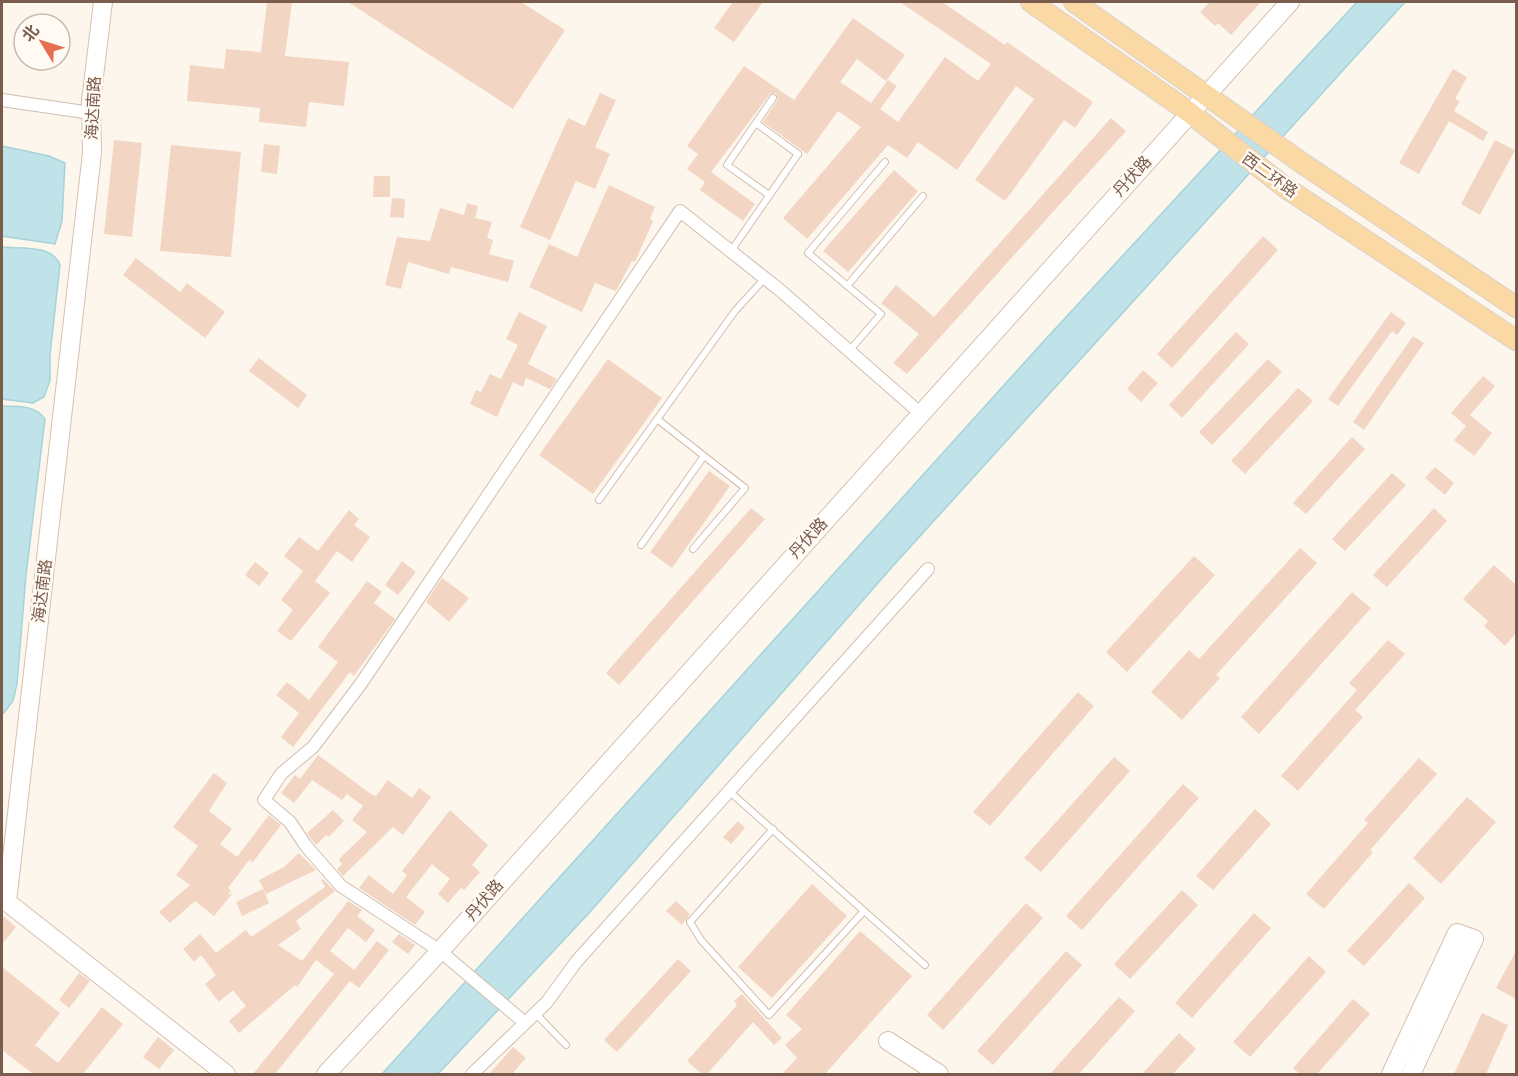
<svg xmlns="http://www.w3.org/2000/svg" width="1518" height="1076" viewBox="0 0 1518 1076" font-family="Jost,'Noto Sans SC',sans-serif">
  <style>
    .water { fill: #bfe3e8; stroke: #a5d3da; stroke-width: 1.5 }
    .building { fill: #f3d5c3 }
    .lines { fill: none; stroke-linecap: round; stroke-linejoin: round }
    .lane-casing { stroke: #d1beb0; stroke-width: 8 }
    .street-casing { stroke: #d1beb0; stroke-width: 14 }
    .secondary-casing { stroke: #d6c0b0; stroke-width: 20 }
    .primary-casing { stroke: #dad1cd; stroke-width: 22 }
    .lane { stroke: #fff; stroke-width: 6 }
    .street { stroke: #fff; stroke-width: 12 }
    .secondary { stroke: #fff; stroke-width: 18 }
    .primary { stroke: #fbd9a5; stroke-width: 20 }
    .labels { text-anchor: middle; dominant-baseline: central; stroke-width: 5; stroke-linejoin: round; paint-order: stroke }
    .street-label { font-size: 16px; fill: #7a5c4d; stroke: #fffaf3 }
  </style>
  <rect width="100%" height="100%" fill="#fdf6ec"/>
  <!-- water -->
  <path class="water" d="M1357,2h48l-513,565 -302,345 -152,162h-56l661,-732z
    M2,146l47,10 16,7 -3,58 -7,23 -53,-8z
    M2,247c19,2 50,-3 58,18l-10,90v25l-6,17 -11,6 -31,-4z
    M2,406c17,1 32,-2 43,13l-19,156 -9,109 -4,17 -11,14z"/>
  <!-- building -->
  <path class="building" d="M267,2h25l-7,54 64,6 -5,44 -35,-4 -3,25 -47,-5 1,-14 -73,-7 3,-36 34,4 2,-20 35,3z
    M348,2h173l44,28 -52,79z
    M733,2h30l-29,40 -20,-14z
    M900,2h42l63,43 2,-3 86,60 -18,26 -11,-8 -59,81 -30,-21 59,-81 -18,-13 -59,84 -39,-28 -11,16 -19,-13 -81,94 -24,-21 78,-91 -23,-16 -31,43 -44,-32 15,-23 -3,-6 -5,1 -59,78 44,32 -12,17 -43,-31 5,-8 -18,-13 11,-15 -11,-8 57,-80 50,34 59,-82 52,37 -19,26 -29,-22 -17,23 31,21 17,-23 9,6 -17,23 18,13 47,-65 33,24 13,-17z
    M1210,2h51l-30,33 -13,-12 -3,3 -15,-14z
    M1453,69l14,8 -12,22 5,2 -6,10 34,21 -5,9 -34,-20 -30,53 -20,-11z
    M600,93l16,7 -21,47 15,7 -15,35 -19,-8 -26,59 -30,-13 48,-109 17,8z
    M1111,118l15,13 -219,243 -14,-11 26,-29 -38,-31 15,-18 38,32z
    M114,140l28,3 -10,94 -28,-3z
    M1495,140l20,10 -35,65 -19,-11z
    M264,144l16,2 -3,28 -16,-2z
    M171,145l70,7 -10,105 -71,-6z
    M894,170l24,21 -70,81 -25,-21z
    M374,176h16v21h-17z
    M609,185l46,22 -5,12 3,2 -18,41 -3,-1 -16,30 -21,-8 -13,29 -53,-25 20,-43 28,13z
    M392,198l13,1 -1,19 -14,-1z
    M467,203l11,3 -3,12 17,4 -5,16 6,2 -4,14 25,7 -6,21 -57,-15 -2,7 -41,-12 -7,27 -16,-4 12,-48 33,4 10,-33 24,7z
    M1263,236l15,14 -106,118 -15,-14z
    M136,258l44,34 7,-9 38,29 -20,26 -82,-63z
    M519,312l28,14 -19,38 29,15 -7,10 -24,-11 -3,9 -10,-5 -16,35 -27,-13 6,-14 5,2 9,-18 11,5 17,-34 -12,-6z
    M1391,312l15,11 -9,12 -5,-4 -54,75 -10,-7z
    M1236,332l13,12 -67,74 -13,-13z
    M1413,336l11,7 -60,87 -11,-8z
    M259,358l48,37 -9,13 -49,-37z
    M608,359l54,39 -69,96 -54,-39z
    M1268,359l14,13 -70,73 -13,-13z
    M1143,370l15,13 -17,19 -14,-13z
    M1483,376l12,10 -25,29 22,18 -18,23 -20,-16 12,-14 -15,-13z
    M1298,388l15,13 -68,73 -14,-13z
    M1352,437l13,12 -59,65 -13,-11z
    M1435,467l19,16 -9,12 -20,-17z
    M709,471l21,15 -58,82 -22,-16z
    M1392,473l14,12 -61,66 -13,-12z
    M751,508l14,11 -146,166 -13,-12z
    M1434,508l13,13 -60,66 -14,-12z
    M349,510l10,9 -5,6 16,12 -18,25 -15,-11 -22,30 15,12 -39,48 -14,-10 16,-21 -12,-10 22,-29 -19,-15 15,-19 19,14z
    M1300,548l17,15 -101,112 4,3 -38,42 -31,-28 38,-42 10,9z
    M1194,556l21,19 -88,97 -21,-20z
    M402,561l14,11 -18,23 -13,-10z
    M255,562l14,11 -10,13 -14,-11z
    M1494,565l22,20v48l-11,13 -21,-20 4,-5 -25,-22z
    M442,578l27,20 -20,24 -23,-20z
    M367,581l15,11 -8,11 21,16 -41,57 -4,-4 -57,75 -12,-10 18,-24 -23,-18 11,-13 22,18 29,-38 -20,-15z
    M1352,592l19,16 -112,126 -18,-17z
    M1388,640l17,14 -50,56 8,7 -65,74 -17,-15 76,-86 -8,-7z
    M1078,692l16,14 -104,120 -17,-14z
    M318,755l53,39 5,2 12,-16 24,18 7,-10 12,9 -28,38 -10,-8 -50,49 -6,-7 5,-5 -3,-5 28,-27 -15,-12 11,-14 -16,-12 -5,6 -30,-20 -18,23 -13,-10 14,-18 5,4z
    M1114,757l16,14 -89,101 -17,-14z
    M1419,758l18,16 -67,76 3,2 -49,57 -18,-15 62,-71 -4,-3z
    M214,773l13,10 -18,28 23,18 -12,15 17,13 32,-42 12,10 -29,38 -2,-4 -22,29 3,2 -3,5 5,-2 -19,23 -19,-15 -25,22 -11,-11 31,-27 -14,-10 22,-29 -25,-19z
    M1183,784l16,14 -117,132 -16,-14z
    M1467,797l29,25 -55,62 -28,-26z
    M1255,809l16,15 -58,66 -17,-14z
    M333,810l11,11 -15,16 -3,-2 -10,10 -9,-12z
    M450,810l38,35 -16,20 8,7 -16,18 -3,-2 -13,15 -10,-9 12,-15 -18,-15 -26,33 19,15 -10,13 -56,-37 10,-13 24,19 14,-19 -5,-4z
    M738,821l7,7 -14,16 -8,-7z
    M299,853l17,17 -50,24 -7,-14 25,-13z
    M323,879l12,12 -39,30 5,8 -23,16 24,16 46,-60 14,9 -5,6 18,14 -9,12 -18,-14 -18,23 24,19 23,-29 12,9 -30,38 -9,-7 -75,93h-22l81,-100 -18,-14 -19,27 -2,-2 -56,48 -10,-12 17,-15 -13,-16 -14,12 -14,-18 11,-9 -15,-20 -7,7 -11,-13 17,-15 16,19 30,-23 5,7 74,-50 -4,-7z
    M1409,883l16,15 -61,68 -17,-15z
    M812,884l35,32 -75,82 -34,-31z
    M263,889l6,14 -27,13 -6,-14z
    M1182,890l16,15 -68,74 -16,-15z
    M676,901l14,13 -8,11 -16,-14z
    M1026,903l17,15 -100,112 -16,-15z
    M1254,913l17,15 -79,90 -17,-15z
    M2,915l14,12 -14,17z
    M860,931l52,45 -87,98h-43l15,-16 -12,-13 17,-16 -16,-14z
    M399,934l16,11 -7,9 -16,-12z
    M1066,951l16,14 -89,100 -16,-14z
    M1516,951v48l-20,-11z
    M1309,956l17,16 -76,85 -17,-15z
    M678,959l13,12 -74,81 -13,-12z
    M2,967l58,46 -25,32 23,18 44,-56 21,17 -40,50h-50l-31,-24z
    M79,973l11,8 -21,27 -10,-8z
    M742,994l40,44 -8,7 -21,-23 -46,52h-5l-15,-13 50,-56 -3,-4z
    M1119,997l16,14 -56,63h-29z
    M1353,999l17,15 -53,60h-17l-7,-6z
    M1482,1013l26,12 -22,49h-32z
    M1179,1033l17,16 -23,25h-31z
    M158,1037l16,13 -15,19 -16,-12z
    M513,1047l13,11 -14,16h-23z"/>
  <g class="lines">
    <defs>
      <path id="lane" d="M769,195l-42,-30 46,-67
        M731,251l67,-97 -42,-31
        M847,286l76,-90
        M849,351l32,-37 -73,-61 77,-91
        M657,419l88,69 -52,61
        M599,500l136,-189 30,-33
        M641,545l63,-89
        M730,792l195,173
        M773,829l-83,93 11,18 68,75 95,-104
        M535,1013l31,32"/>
      <path id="street" d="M2,100l89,13
        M525,1023l-85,-72 -99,-65 -35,-40 -16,-24 -26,-22 17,-26 32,-27 47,-62 320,-474 101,80 139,122
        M472,1074l75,-72 29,-40 352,-393"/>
      <path id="secondary" d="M103,2l-12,99 1,52 -85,749 219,172
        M888,1041l51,33
        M326,1074l114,-123 850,-949
        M1391,1074l66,-141 17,6 -63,135"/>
      <path id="primary" d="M1031,2l158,110 97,76 230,152
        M1074,2l228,161 214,144"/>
    </defs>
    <!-- lane casing -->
    <use href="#lane" class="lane-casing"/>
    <!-- street casing -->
    <use href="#street" class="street-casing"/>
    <!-- secondary casing -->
    <use href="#secondary" class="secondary-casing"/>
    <!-- primary casing -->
    <use href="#primary" class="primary-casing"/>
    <!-- lane -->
    <use href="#lane" class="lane"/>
    <!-- street -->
    <use href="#street" class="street"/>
    <!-- secondary -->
    <use href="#secondary" class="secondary"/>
    <!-- primary -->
    <use href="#primary" class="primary"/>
  </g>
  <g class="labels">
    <!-- street labels -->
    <g class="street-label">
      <text transform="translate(93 108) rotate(-87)">海达南路</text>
      <text transform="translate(1270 175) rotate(36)">西二环路</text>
      <text transform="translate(1132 176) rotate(-48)">丹伏路</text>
      <text transform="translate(808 538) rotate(-48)">丹伏路</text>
      <text transform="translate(42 591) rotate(-83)">海达南路</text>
      <text transform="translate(484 900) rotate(-49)">丹伏路</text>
    </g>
  </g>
  <!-- border -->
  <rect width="1518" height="1076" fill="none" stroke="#7a5c4d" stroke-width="6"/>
  <!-- north arrow -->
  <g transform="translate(42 42) rotate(308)"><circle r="28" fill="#fffaf3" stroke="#cabbb1" stroke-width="1.5"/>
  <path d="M0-4.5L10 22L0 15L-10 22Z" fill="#e76f51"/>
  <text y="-9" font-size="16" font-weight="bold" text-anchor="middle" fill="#7a5c4d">北</text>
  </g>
</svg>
